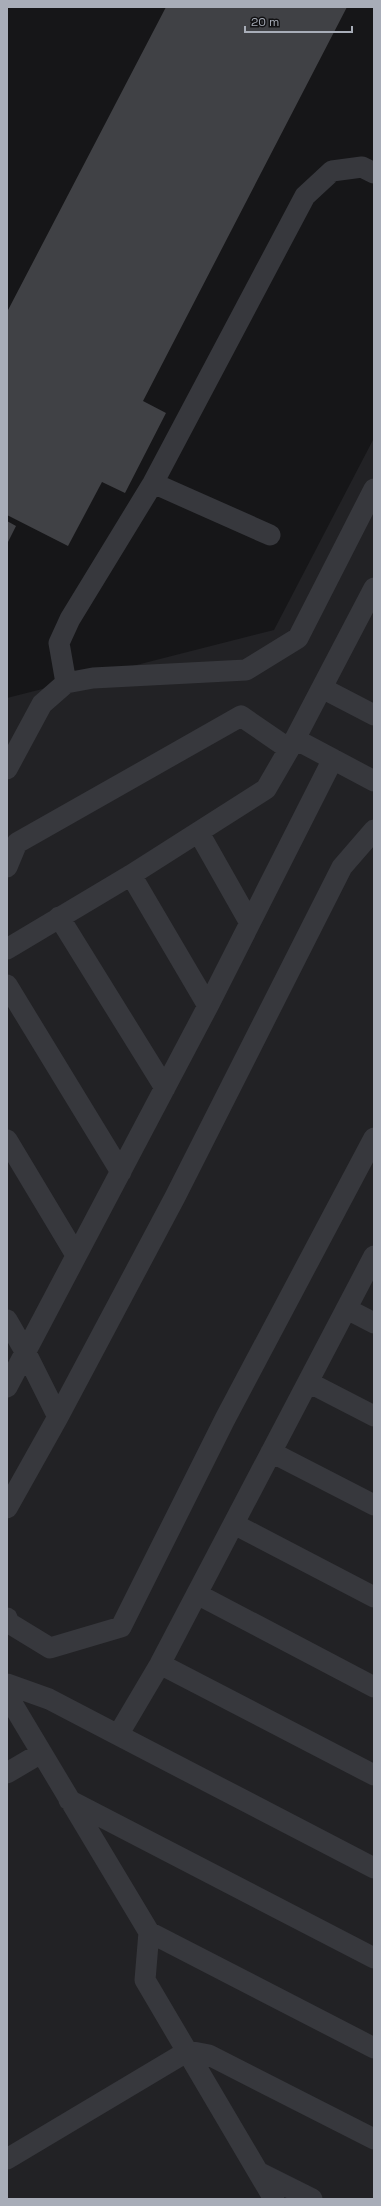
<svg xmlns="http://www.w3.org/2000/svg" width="381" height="2206" viewBox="0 0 381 2206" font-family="'Space Grotesk',sans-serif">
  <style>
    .built { fill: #222225 }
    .building { fill: #404145 }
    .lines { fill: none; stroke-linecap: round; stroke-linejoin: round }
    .service { stroke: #37383d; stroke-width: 21 }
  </style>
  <rect width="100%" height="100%" fill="#161618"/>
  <!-- built -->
  <path class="built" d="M374,438v1761h-367v-1501l267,-68z"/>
  <!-- building -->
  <path class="building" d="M166,7h181l-204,394 23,12 -41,80 -23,-11 -34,64 -61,-31v-203z
    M7,521l9,5 -9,18z"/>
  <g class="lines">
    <!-- service -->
    <path class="service" d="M153,483l117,52
      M66,683l-7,-40 11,-24 83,-136 152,-287 27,-25 30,-4 12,6
      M322,688l52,27
      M295,739l79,42
      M7,769l35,-65 24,-21 27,-5 153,-8 52,-32 76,-149
      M199,833l51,90
      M7,867l10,-24 224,-127 48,33
      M131,875l77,131
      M59,917l106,171
      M7,949l124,-74 135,-86 29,-50 79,-151
      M7,985l114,187
      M7,1140l69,115
      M347,1309l27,14
      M7,1320l19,33 32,64 -51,91
      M308,1382l66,34
      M7,1387l201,-381 125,-247
      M58,1417l117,-220 167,-330 32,-37
      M271,1452l103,53
      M234,1524l140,73
      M197,1594l177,93
      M7,1618l2,5 41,25 71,-21 104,-208 149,-281
      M160,1664l214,111
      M7,1684l42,15 69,36 42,-71 214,-408
      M7,1695l142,237 -4,48 129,219
      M118,1735l256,133
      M7,1773l34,-20
      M69,1800l305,158
      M149,1932l225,116
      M7,2159l181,-108 21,4 165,84
      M258,2172l54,27"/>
  </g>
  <!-- border -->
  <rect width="381" height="2206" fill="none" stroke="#a8adb8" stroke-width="16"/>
  <!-- scale -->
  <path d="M245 26v6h107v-6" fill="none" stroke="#a8adb8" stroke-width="2"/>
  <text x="251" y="26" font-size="12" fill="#a8adb8" stroke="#111113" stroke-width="3" paint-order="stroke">20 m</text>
</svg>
